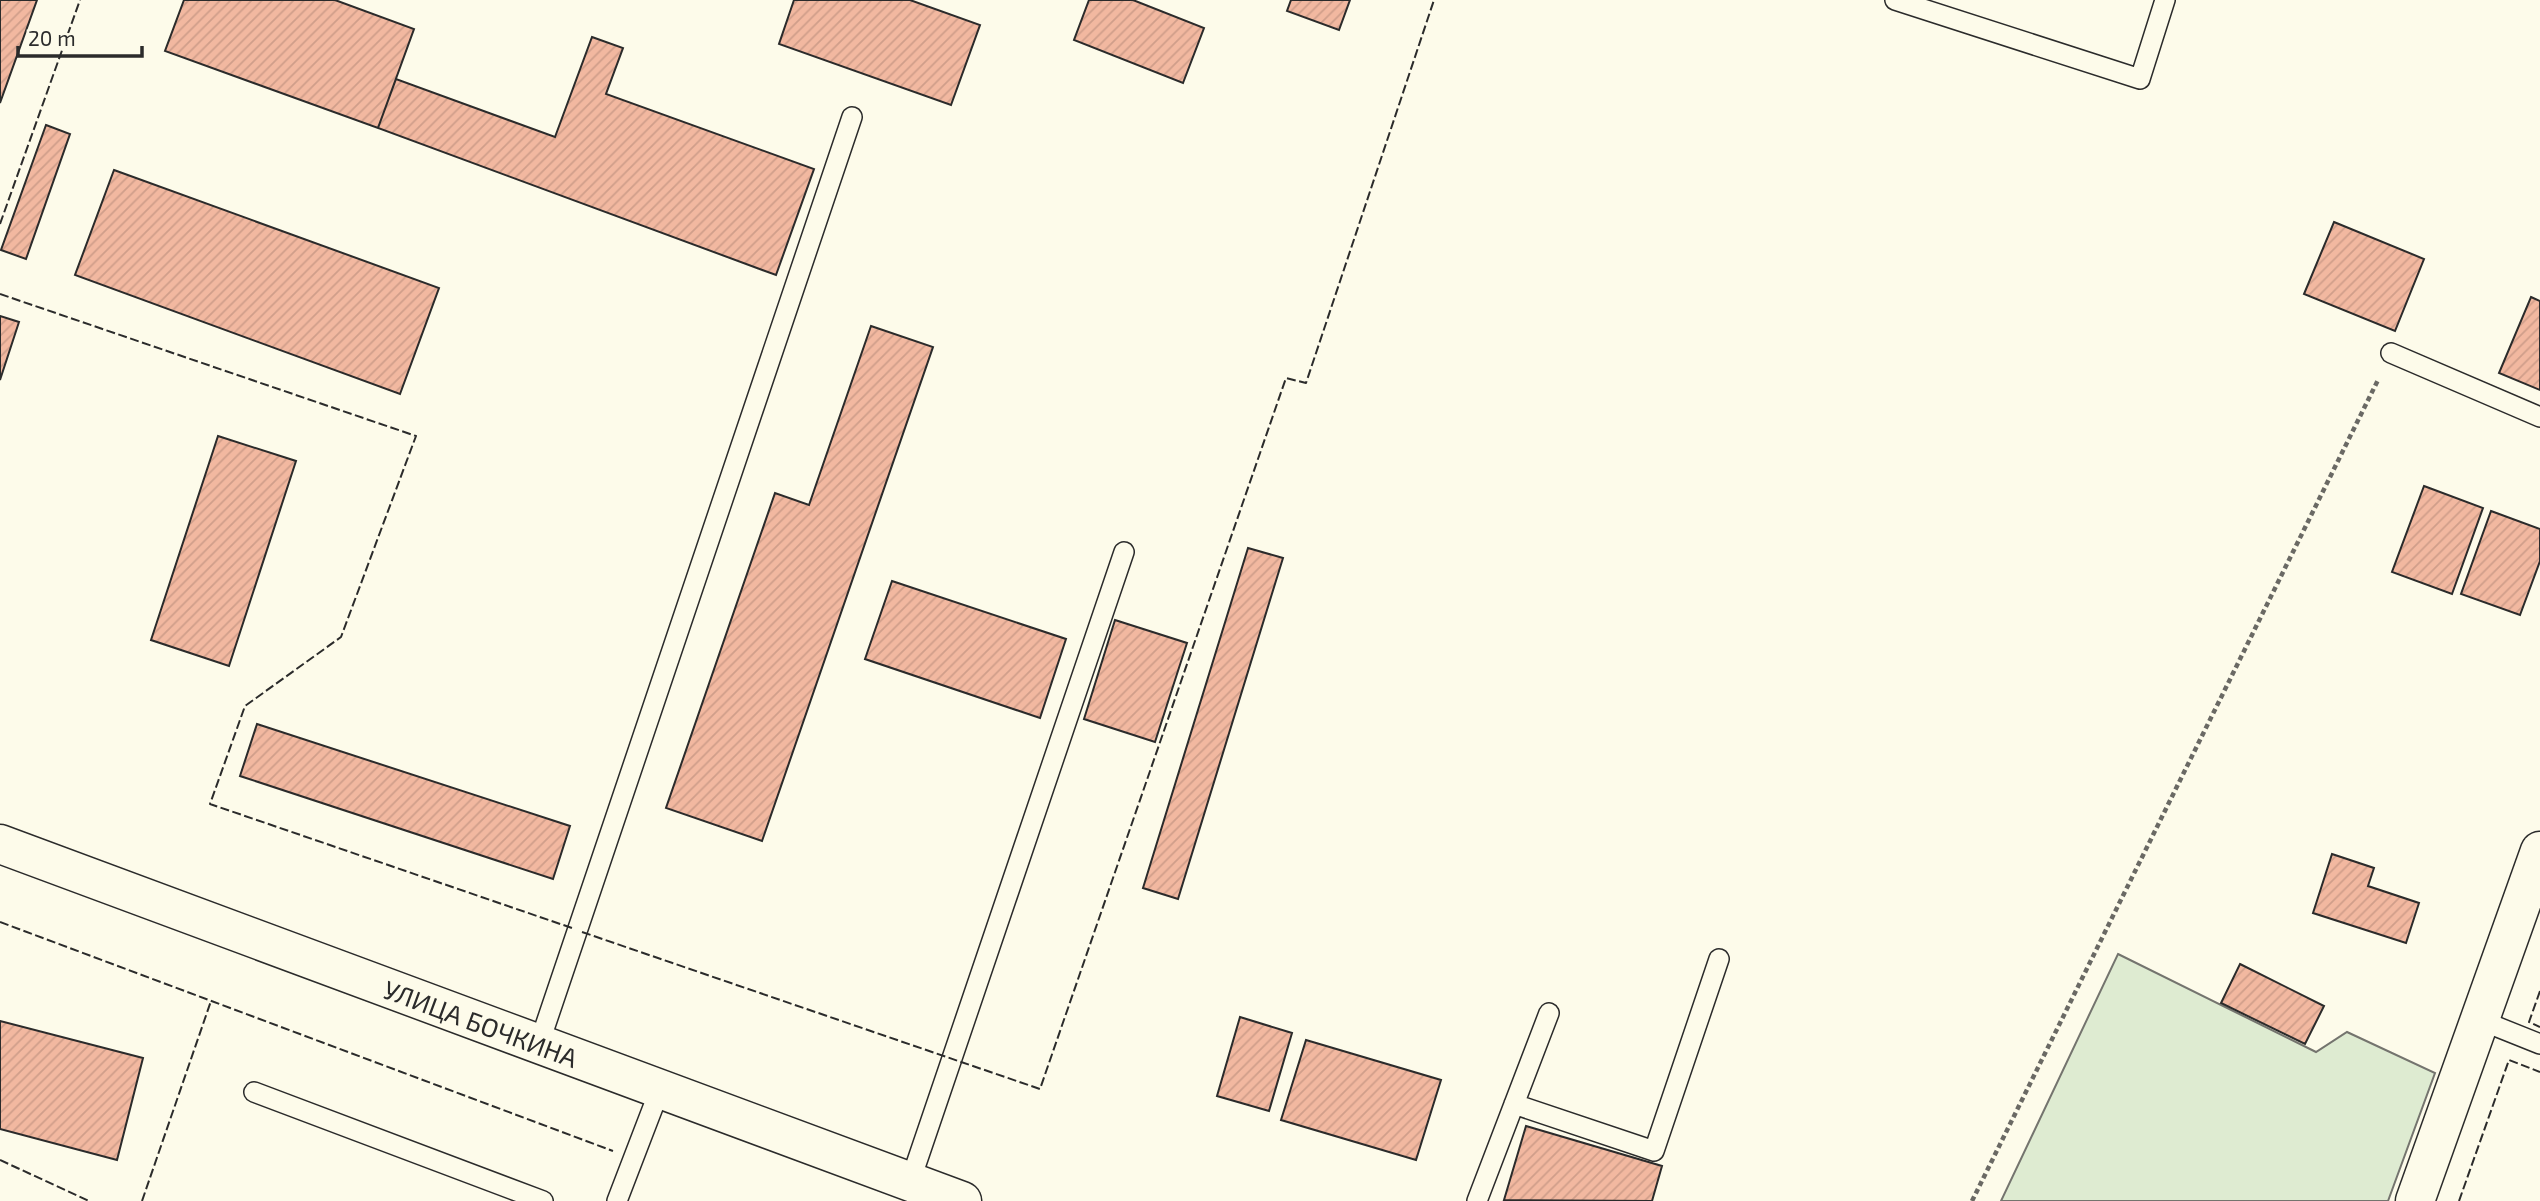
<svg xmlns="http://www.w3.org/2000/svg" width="2540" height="1201" viewBox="0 0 2540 1201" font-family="'Exo 2',sans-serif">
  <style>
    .green { fill: #deebd1; stroke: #74746e; stroke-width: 2 }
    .building { fill: url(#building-hatch); stroke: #2b2b2b; stroke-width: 2 }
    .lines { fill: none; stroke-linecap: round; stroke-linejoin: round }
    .lane-casing { stroke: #2b2b2b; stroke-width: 22 }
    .secondary-casing { stroke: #2b2b2b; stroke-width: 41 }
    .path { stroke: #6a6964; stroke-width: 4.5; stroke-dasharray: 5 3.5; stroke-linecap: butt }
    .lane { stroke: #fdfbea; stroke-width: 19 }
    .secondary { stroke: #fdfbea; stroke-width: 38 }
    .fence { stroke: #2b2b2b; stroke-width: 2; stroke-dasharray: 9 3.5; stroke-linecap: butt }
    .labels { text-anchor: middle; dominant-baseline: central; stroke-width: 5; stroke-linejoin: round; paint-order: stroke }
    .street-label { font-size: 26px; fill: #2b2b2b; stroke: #fdfbea }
  </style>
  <defs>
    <pattern id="building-hatch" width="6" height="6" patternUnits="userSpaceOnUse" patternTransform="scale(1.75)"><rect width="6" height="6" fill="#f2b8a0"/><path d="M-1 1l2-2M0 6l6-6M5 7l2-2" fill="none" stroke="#d09e8a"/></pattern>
  </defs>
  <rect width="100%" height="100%" fill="#fdfbea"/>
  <!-- green -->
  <path class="green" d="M2118,954l198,98 31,-20 88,41 -47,128h-387z"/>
  <!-- building -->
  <path class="building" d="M0,0h37l-37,103z
    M184,0h151l79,29 -36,99 -213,-77z
    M794,0h116l70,25 -29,80 -172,-61z
    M1089,0h44l71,28 -21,55 -109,-43z
    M1291,0h59l-11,30 -52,-19z
    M592,37l31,11 -17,46 208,75 -38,106 -398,-147 18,-49 159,58z
    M46,125l24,9 -44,125 -25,-9z
    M114,170l325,118 -39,106 -325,-119z
    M2334,222l90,37 -29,72 -91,-37z
    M2531,297l9,4v89l-41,-17z
    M0,316l19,6 -19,58z
    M871,326l62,21 -171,494 -96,-33 109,-315 34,12z
    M218,436l78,25 -67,205 -78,-26z
    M2424,486l59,22 -31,86 -60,-22z
    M2491,511l49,18v32l-20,54 -59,-21z
    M1248,548l35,10 -105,341 -35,-11z
    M892,581l174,58 -26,79 -175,-59z
    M1115,620l72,23 -32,99 -71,-23z
    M257,724l313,102 -17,53 -313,-103z
    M2332,854l42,14 -6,18 51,17 -13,40 -93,-30z
    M2240,964l84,42 -19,38 -84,-41z
    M1240,1017l52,16 -23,78 -52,-15z
    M0,1021l143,37 -26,102 -117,-31z
    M1306,1040l135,40 -25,80 -135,-40z
    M1526,1126l136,40 -10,35 -148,-1z"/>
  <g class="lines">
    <defs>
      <path id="lane" d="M1895,0l245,79 25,-79
        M2391,353l149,64
        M2480,1020l60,24
        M539,1044l313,-927
        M254,1092l289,109
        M1514,1104l140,47 65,-192
        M910,1182l214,-630
        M617,1201l43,-112
        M1477,1201l72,-188"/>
      <g id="secondary">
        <path id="s1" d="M0,844l962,357"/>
        <path d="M2415,1201l125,-350"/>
      </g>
    </defs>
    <!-- lane casing -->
    <use href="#lane" class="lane-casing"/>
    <!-- secondary casing -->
    <use href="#secondary" class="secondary-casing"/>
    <!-- path -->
    <path class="path" d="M1972,1201l406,-821"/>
    <!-- lane -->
    <use href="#lane" class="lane"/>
    <!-- secondary -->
    <use href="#secondary" class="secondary"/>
    <!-- fence -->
    <path class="fence" d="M0,224l80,-224
      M0,294l416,142 -75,201 -96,69 -35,98 362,124
      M0,922l613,229
      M582,932l458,157 246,-711 20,5 128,-383
      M2540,991l-11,31 11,5
      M0,1160l89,41
      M142,1201l69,-200
      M2459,1201l50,-141 31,12"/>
  </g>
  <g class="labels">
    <!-- street labels -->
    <g class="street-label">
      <text stroke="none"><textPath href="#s1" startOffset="513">УЛИЦА БОЧКИНА</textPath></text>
    </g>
  </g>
  <!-- scale -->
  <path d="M18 46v10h124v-10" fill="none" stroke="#2b2b2b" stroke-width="3.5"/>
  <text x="28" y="46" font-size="21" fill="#2b2b2b" stroke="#fdfbea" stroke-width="5" paint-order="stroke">20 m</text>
</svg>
